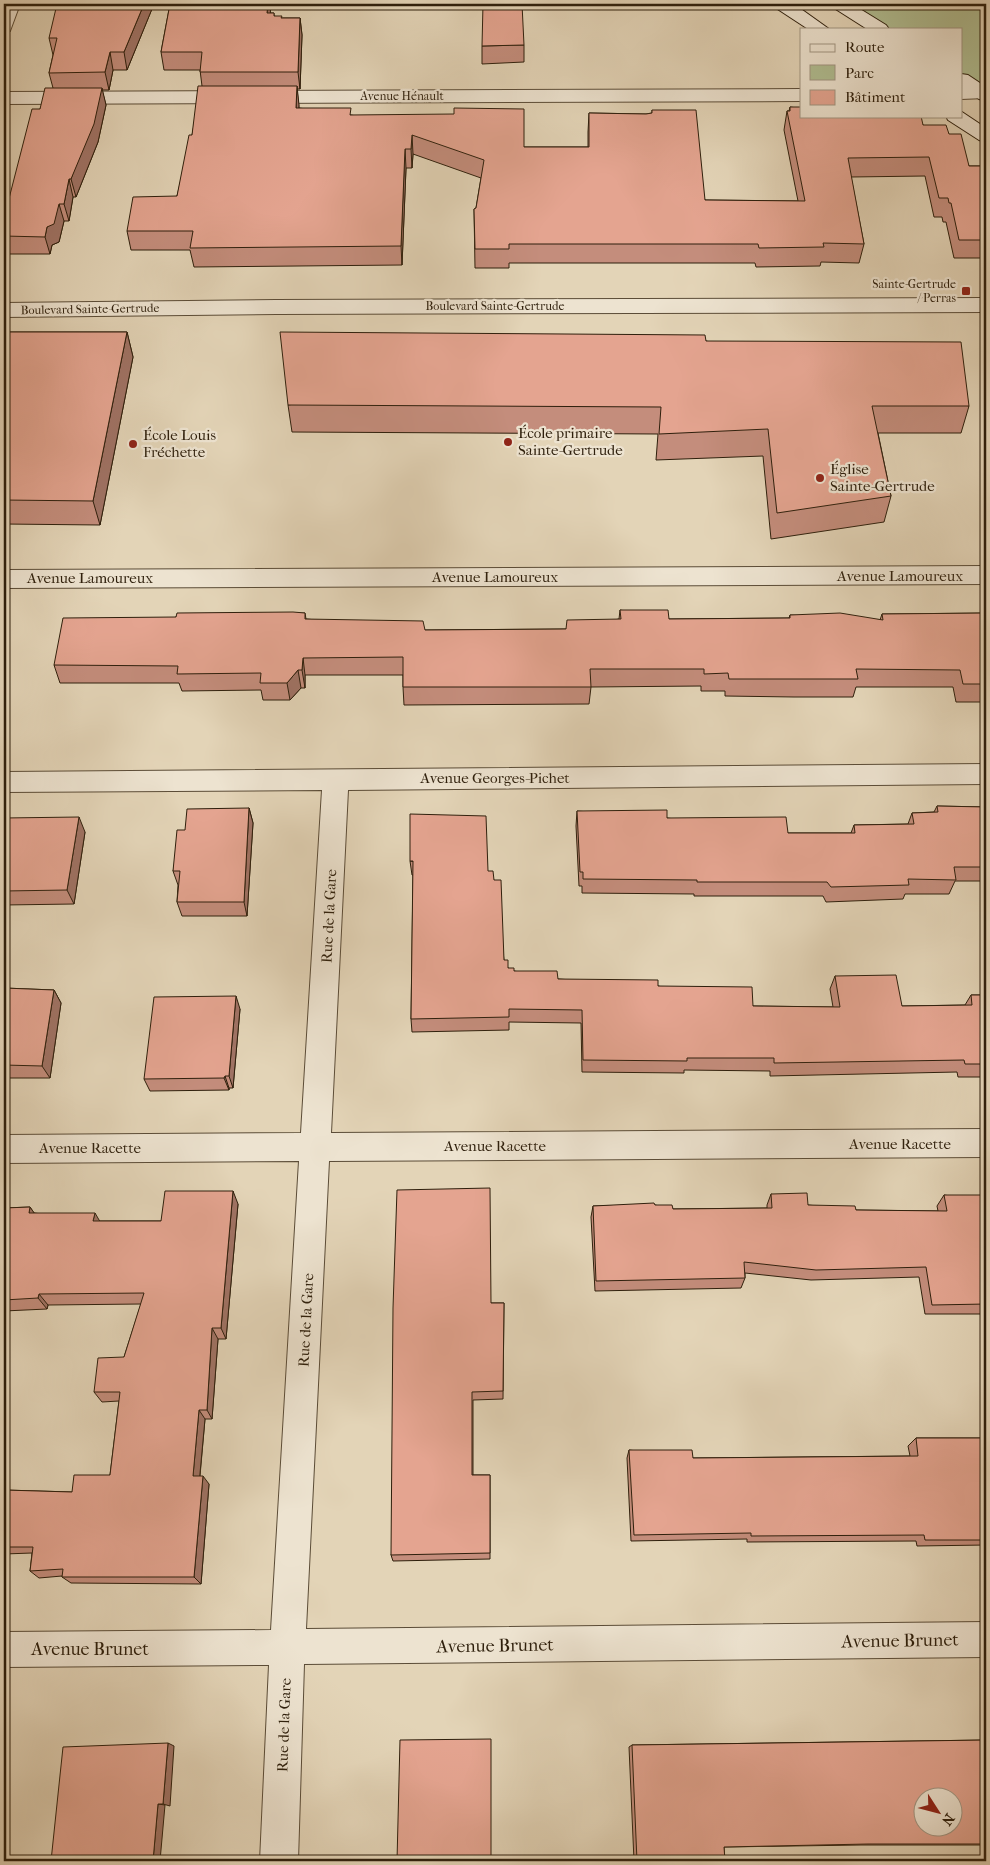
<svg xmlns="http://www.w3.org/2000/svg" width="990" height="1865" viewBox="0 0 990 1865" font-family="'IM FELL French Canon',serif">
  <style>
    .green { fill: #b0bd91; stroke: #6f6e4e }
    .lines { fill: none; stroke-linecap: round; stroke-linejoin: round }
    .minor-casing { stroke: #5b4c37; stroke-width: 2 }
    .secondary-casing { stroke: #2e1f0c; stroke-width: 2 }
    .minor { fill: #ede3d0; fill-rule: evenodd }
    .secondary { fill: #ede3d0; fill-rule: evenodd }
    .wall { fill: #c48d7c; stroke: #2e1f0c }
    .shaded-wall { fill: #a07365; stroke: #2e1f0c }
    .building { fill: #e4a490; stroke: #2e1f0c; fill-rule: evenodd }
    .poi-dot { fill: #8f2418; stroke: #ede3d0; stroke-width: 2 }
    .labels { text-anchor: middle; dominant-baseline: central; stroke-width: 4.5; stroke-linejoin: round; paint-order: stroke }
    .far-street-label { font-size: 12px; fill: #2e1f0c; stroke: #ede3d0 }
    .far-poi-label { font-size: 12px; fill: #2e1f0c; stroke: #ede3d0; text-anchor: end }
    .poi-label { font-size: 15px; fill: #2e1f0c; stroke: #ede3d0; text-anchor: start }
    .street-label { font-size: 15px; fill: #2e1f0c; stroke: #ede3d0 }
    .near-street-label { font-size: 18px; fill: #2e1f0c; stroke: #ede3d0 }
  </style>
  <rect width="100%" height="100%" fill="#e3d4b7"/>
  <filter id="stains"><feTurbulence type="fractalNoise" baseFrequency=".004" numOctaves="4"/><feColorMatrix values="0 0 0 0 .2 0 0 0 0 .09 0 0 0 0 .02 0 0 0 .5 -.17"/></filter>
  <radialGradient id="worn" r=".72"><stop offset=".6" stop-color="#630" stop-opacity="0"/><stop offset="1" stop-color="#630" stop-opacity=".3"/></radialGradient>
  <!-- green -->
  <path class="green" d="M840,4h146v88h-4l-21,-13v-50h-81z"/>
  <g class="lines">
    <defs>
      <path id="minor" d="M4,4h16l-10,27 -6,1z
        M986,86v12l-25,1v-12z
        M801,89v12l-797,3v-12z
        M986,298v14l-710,2 -272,3v-14l272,-3z
        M986,566v18l-982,4v-18z
        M986,764v20l-638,6 -17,343 655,-4v28l-657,4 -23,468 680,-7v35l-682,7 -6,197h-38l9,-196 -265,2v-35l267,-2 28,-469 -295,2v-28l297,-2 21,-343 -318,2v-20z"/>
      <path id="secondary" d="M773,4h21l35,25h-21l-32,-21z
        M831,4h21l34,21 3,4h-22l-33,-21z
        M961,74l7,1 18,12v14l-7,-2 -18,-12z
        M962,112l24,16v14l-7,-2 -31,-20 -2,-4h15z"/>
    </defs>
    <!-- minor casing -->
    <use href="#minor" class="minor-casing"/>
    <!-- secondary casing -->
    <use href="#secondary" class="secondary-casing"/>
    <!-- minor -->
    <use href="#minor" class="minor"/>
    <!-- secondary -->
    <use href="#secondary" class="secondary"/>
  </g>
  <!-- wall -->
  <path class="wall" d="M154,4l-27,66h-14l-4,20h-7l4,15 -8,37 -22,55h-3l-4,24h-5l-5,21 -7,3 -2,9h-46v-36l36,-109 13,-21 -4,-15 4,-18 -4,-17z
    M170,4h101l-1,9h4v3l8,2h18l2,17 -2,54h-3l2,19 52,7 173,32h64v-15l1,-19 57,1 6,-1v-3l53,90 93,1 -14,-71 3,-19h2l1,-4 133,18 26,9 20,32h17v92h-32l-8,-36h-3l-1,-5h-8l-9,-41 -74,1 13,67 -5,19 -38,-1 -1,4 -64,1 -1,-4h-246v5h-34l-1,-59 2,-1 5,-30 -68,-24 -1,14h-6l-4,97 -208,2 -4,-17h-59l-4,-19 50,-35 15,-61 10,-49 -2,-16h-36l-3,-18z
    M524,45v17l-42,2v-18z
    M4,332h123l6,25 -33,168 -96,-1z
    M706,341l263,65 -8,27h-83l13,63 -7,26 -113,17 -8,-83 -107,4 2,-26 -366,-2 -4,-27z
    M620,610l49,9 120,-1 1,-3 90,5 2,-6 104,-1v89h-30l-3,-15h-97l-3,10h-59l-69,-1v-5h-24v-5l-110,1 -2,17 -185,1 -1,-18v-12h-98v13h-4l-11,12h-27l-2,-10 -79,1 -3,-8h-119l-6,-18 122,-48 129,-4 1,6 119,11 141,-1 53,-10z
    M937,806l49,1v74h-31l-6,13h-44l-2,5 -77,3 -3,-6h-129v-2l-112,-1v-7h-3l-3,-60 1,-15 90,7 121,15h63l3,-8 54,-1 4,-11 22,-1z
    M249,808l4,15 -6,93h-65l-5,-14 1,-17 -5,-14 12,-41z
    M4,818l81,14 -11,72 -70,1z
    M410,861l78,10 6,9 10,80 4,8 6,3 44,8 100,7 95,20 80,1 -3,-18 5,-13 67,30 63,-1 6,-10h15v82h-28l-1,-5 -187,4v-5l-86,-1v3l-102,-1 -1,-49 -72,-1v8l-97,2 -1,-13 2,-144h-1z
    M4,988l50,2 7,13 -11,75h-46z
    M240,1009l-7,79h-4v2l-79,1 -6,-12z
    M771,1194l37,11 48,5 82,1 -1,-5 7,-11 42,7v112h-61l-6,-37 -108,3 -66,-7v5l-4,10 -146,3 -4,-74 2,-11 62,-1 18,4 94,-1v-3z
    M238,1204l-12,135h-8l-6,80h-7l-5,57 9,8 -8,100 -130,-1 -9,-6v-1l-23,2 -9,-7 2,-18 -28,1v-64l68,2 38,-17 9,-74 -17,1 -8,-10 30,-35 17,-53 -93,1 -1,4 -43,2v-103l26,-1 4,6 65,8h62z
    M491,1303h13l-1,96 -30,1v75h17v84l-97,2 -2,-6z
    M916,1438h70v107l-69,1 -1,-5 -169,1v-3l-116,2 -4,-83 2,-8 64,8 217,-2 -2,-10z
    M986,1740v105h-125l-137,2 1,14h-91l-5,-114 3,-2z"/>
  <!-- shaded-wall -->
  <path class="shaded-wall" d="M144,4h10l-27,66 -3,-18z
    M268,4h3l-2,26 -2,-17z
    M300,18l2,17 -2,54 -2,-17z
    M110,52l3,18 -4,20 -4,-18z
    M297,86l2,19 -1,22 -2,-19z
    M102,88l4,17 -8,37 -22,55 -5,-18z
    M412,135l1,19 -1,14 -1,-19z
    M405,149l1,19 -4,97 -1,-19z
    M69,179l4,18 -4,24 -5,-17z
    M59,204l5,17 -5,21 -7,3 -2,9 -5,-17 2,-10z
    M127,332l6,25 -33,168 -7,-24z
    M303,658l2,17v13l-3,-18z
    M298,670l3,18 -11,12 -3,-17z
    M249,808l4,15 -6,93 -3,-14z
    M79,817l6,15 -11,72 -7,-14z
    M54,990l7,13 -11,75 -8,-12z
    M236,996l4,13 -7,79 -4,-12z
    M225,1076l4,12v2l-5,-12z
    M233,1191l5,13 -12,135 -5,-11z
    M30,1207l9,13 -10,-7z
    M95,1213l7,12 -9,-4z
    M39,1294l9,11 -1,4 -9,-11z
    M212,1328l6,11 -6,80 -5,-9z
    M199,1410l6,9 -6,65 -6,-8z
    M203,1476l6,8 -8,100 -7,-7z
    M168,1743l6,3 -4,60 -7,-2z
    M158,1804l7,1 -5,56h-7z"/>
  <!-- building -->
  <path class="building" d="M57,4h87l-20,48h-14l-5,20 -56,1 8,-35h-8z
    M170,4h98l-1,9h7v3h8l-1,2h19l-2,54h-98l2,-20h-41z
    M483,4h39l2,41 -42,1z
    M198,86h99l-1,22h55l-1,7 104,-1v-6l70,1v38h65v-34l57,1 6,-1v-3h44l9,90 100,1 -18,-90h3v-4h11v9h120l2,9h23l3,9h12l8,32h17v74h-27l-8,-37h-2l-1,-5h-9l-10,-41 -81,1 16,86 -41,-1 1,4 -65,1 -1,-4h-249v5h-34l-1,-40 2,-1 8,-48 -72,-25 -1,14h-6l-4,97 -211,2 3,-17h-66l6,-34 44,-1 12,-61h3z
    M45,88h57l-8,36 -23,55h-2l-5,25h-5l-5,20 -7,3 -2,10 -41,-1v-18l28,-109h8z
    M4,332h123l-34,169 -89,-1z
    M280,332l425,3 1,6 255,1 8,64h-97l19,90 -114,17 -9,-84 -109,5 2,-27 -373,-2z
    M620,610h48l1,9 121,-1v-3l50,-2 43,7 -1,-6 104,-1v71h-23l-3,-14 -104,-1 2,10h-129l-1,-6 -24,1v-5h-114l1,18h-188v-30l-100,1 -1,12h-4l-11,13h-27l1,-10 -84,1 1,-8 -124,-1 9,-47 113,-1 1,-4 116,-1 12,1v6l118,2 2,9 141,-1 1,-9 54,-1z
    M937,806l49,1v60h-32l2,13 -48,-1 1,6 -78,2 -4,-5h-130v-2l-114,-1v-7h-3l-3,-61 90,-1v8l119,-1 2,16h67l-1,-8 60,-1 -2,-11 26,-1z
    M249,808l-5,94h-67l3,-31h-7l4,-41h8l2,-21z
    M410,814l76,2 2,55h5l1,9h7l3,80h4v8h6v3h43l1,8 100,1v6l94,1 1,19 87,1 -5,-31 61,-1 6,31 70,-1 -1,-10h15v69h-21l-1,-4 -190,3v-5h-87v3l-104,-1 -1,-50 -73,-1v8l-98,2 2,-158h-3z
    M79,817l-12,73 -63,1v-73z
    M4,988l50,2 -12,76 -38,-1z
    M236,996l-7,80h-4l-1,2 -80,1 10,-82z
    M490,1188l1,115h13l-1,88 -31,1v83h18v78l-99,2 2,-247 4,-118z
    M165,1191h68l-12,137h-9l-5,82h-8l-6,66h10l-9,101h-132l1,-8 -33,2 3,-24h-29v-57l68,2 2,-17h36l10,-83h-26l4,-34 26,-1 20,-64 -105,1 -1,4 -34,2v-92l26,-1 -1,6h66l-2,8h68z
    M807,1193l1,12 47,1 1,4 91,1 -3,-16h40l2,7v102l-54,1 -6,-38 -110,3 -72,-8 1,16 -149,3 -3,-75 61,-3 1,2h17l1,4 99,-1 -1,-14z
    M916,1438h70v102h-61l-1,-5 -173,1v-3l-117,2 -5,-85h63l1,8 225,-2z
    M491,1739v122h-94l3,-121z
    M986,1740v104h-118l-144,3 1,14h-88l-5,-116zM922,1798h30v30h-30z
    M168,1743l-5,61h-5l-5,57h-102l12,-114z"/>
  <!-- markers -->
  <g class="poi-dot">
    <rect x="961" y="286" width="10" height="10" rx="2.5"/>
    <circle cx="508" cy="442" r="5"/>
    <circle cx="133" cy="444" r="5"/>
    <circle cx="820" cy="478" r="5"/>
  </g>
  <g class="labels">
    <!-- far-street labels -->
    <g class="far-street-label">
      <text x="402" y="96">Avenue Hénault</text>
      <text x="495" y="306">Boulevard Sainte-Gertrude</text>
      <text transform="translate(90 309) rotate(-1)">Boulevard Sainte-Gertrude</text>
    </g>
    <!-- far-poi labels -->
    <g class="far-poi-label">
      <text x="956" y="284">Sainte-Gertrude<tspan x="956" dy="14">/ Perras</tspan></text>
    </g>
    <!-- poi labels -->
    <g class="poi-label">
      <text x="518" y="433">École primaire<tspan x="518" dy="17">Sainte-Gertrude</tspan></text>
      <text x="143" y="435">École Louis<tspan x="143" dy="17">Fréchette</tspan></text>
      <text x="830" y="469">Église<tspan x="830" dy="17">Sainte-Gertrude</tspan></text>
    </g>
    <!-- street labels -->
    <g class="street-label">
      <text x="900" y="576">Avenue Lamoureux</text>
      <text x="495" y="577">Avenue Lamoureux</text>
      <text x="90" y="578">Avenue Lamoureux</text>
      <text x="495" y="778">Avenue Georges-Pichet</text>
      <text transform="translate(329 916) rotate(-87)">Rue de la Gare</text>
      <text x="900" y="1144">Avenue Racette</text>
      <text x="495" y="1146">Avenue Racette</text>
      <text x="90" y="1148">Avenue Racette</text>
      <text transform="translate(306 1320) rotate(-87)">Rue de la Gare</text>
      <text transform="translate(284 1725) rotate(-88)">Rue de la Gare</text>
    </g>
    <!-- near-street labels -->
    <g class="near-street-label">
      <text transform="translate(900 1641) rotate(-1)">Avenue Brunet</text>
      <text transform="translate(495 1646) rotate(-1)">Avenue Brunet</text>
      <text x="90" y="1649">Avenue Brunet</text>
    </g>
  </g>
  <!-- margin -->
  <rect width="990" height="1865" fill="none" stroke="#e3d4b7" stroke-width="20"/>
  <rect x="5" y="5" width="980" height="1855" fill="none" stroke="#2e1f0c" stroke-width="2.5"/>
  <rect x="10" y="10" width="970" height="1845" fill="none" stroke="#2e1f0c"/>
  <!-- legend -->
  <rect x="800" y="28" width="162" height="90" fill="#ede3d0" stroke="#a19582"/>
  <rect x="810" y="44" width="25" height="8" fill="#ede3d0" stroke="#a19582"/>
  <text x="845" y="52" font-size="15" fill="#2e1f0c">Route</text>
  <rect x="810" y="65" width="25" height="15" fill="#b0bd91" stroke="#a19582"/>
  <text x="845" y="78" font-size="15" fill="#2e1f0c">Parc</text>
  <rect x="810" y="90" width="25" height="15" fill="#e4a490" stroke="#a19582"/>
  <text x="845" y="102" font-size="15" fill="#2e1f0c">Bâtiment</text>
  <!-- north arrow -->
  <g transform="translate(938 1812) rotate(126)"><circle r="24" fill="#ede3d0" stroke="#a19582"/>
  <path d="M0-4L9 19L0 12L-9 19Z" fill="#8f2418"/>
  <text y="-8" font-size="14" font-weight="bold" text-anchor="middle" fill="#2e1f0c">N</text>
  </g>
  <rect width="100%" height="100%" filter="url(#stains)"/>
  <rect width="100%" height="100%" fill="url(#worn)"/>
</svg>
